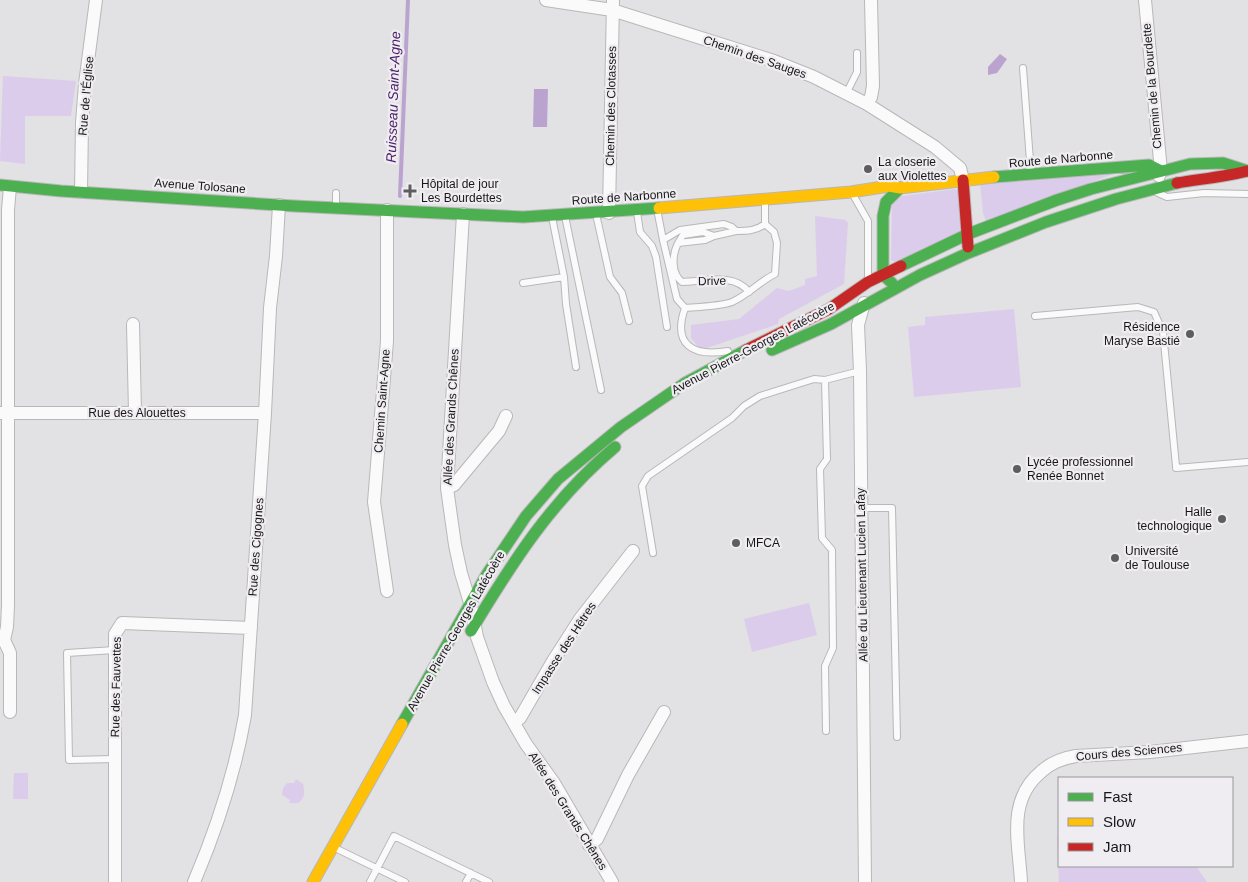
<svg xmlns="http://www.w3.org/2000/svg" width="1248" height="882" viewBox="0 0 1248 882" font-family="Arial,sans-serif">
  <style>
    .green { fill: #dccceb }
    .water { fill: #bba3cf }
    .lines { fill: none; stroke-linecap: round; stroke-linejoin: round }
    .stream { stroke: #bba3cf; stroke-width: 4 }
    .lane-casing { stroke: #b8b7b9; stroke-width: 8 }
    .street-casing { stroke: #b8b7b9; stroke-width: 14 }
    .fast-casing { stroke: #b8b7b9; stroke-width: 13 }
    .slow-casing { stroke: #b8b7b9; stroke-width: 13 }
    .jam-casing { stroke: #b8b7b9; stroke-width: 13 }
    .lane { stroke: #fbfafb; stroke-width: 6 }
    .street { stroke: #fbfafb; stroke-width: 12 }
    .fast { stroke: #4caf50; stroke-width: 11 }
    .slow { stroke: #ffc107; stroke-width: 11 }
    .jam { stroke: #c62828; stroke-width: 11 }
    .poi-dot { fill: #5f5e5f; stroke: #efedf1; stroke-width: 2 }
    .labels { text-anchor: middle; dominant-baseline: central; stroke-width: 4.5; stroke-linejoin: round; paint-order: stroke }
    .street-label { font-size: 12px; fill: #181718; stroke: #efedf1 }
    .poi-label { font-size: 12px; fill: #181718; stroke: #efedf1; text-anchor: start }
    .water-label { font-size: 14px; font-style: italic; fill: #4a1d68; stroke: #efedf1 }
  </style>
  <rect width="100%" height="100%" fill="#e2e1e3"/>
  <!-- green -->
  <path class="green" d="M3,76l73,5 -5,35h-46v48l-25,-3z
    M1124,170l-138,51 -3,-8 -3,-31z
    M955,189l3,2 2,40 -65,31 -4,-2 1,-57 3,-6z
    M815,216l31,4 2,3 -4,61 -65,35 -1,5 -77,26 -10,-12v-13l48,-6 38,-31 12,3 16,-6v-6l12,-3z
    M1014,309l7,78 -107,10 -6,-70 17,-2v-8z
    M809,603l8,32 -65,17 -8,-33z
    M14,773h14v26h-15z
    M296,779l7,5c2,8 2,14 -5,19h-9l1,-3 -8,-5 1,-7 4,-5h7z
    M1059,835v31h137l11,16h-148l-2,-46z"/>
  <!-- water -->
  <path class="water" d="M1000,54l7,5 -10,14 -9,2v-8z
    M534,89h14l-1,38h-14z"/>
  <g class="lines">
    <!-- stream -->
    <path class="stream" d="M400,196l8,-196"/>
    <defs>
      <path id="lane" d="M1023,68l8,106
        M846,94l11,-22v-19
        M852,193l16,28v58
        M1158,193l9,4 37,-4 44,1
        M336,207v-14
        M657,209l6,31 14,59 8,9c-13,37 8,49 43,43
        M637,212l3,20 12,14 4,11 11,70
        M596,214l14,63 12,16 7,28
        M565,216l36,174
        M552,217l12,60 2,27 10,63
        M736,231l-22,5 -9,4 -27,3c-6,12 -7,30 4,39 21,0 52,-10 67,10
        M663,240l17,-10 44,-6 8,3 4,4c11,0 20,0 29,-7
        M678,243l5,-8 20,-3 11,4
        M523,283l41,-6
        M685,308c13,-1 37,-2 47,-6 16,-7 28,-21 43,-28l2,-31 -3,-11 -9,-8v-23
        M1035,316l103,-9 16,5 9,20 13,134
        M825,380l2,79 -7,10 2,69 10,12 1,98 -8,18 1,65
        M1176,468l72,-6
        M861,508h31l5,229
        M653,553l-11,-67 6,-10 84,-58 12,-12 16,-10 54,-17 11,1 35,-9
        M115,759l-46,1 -2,-107 48,-3
        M335,848l70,34
        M370,882l24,-46 95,46
        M466,882l5,-9"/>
      <path id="street" d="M546,0l66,10 162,51 40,16 53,27 68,43 25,21 3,12
        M1145,0l16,171 -2,5
        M867,104l4,-7 2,-11 -2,-86
        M81,192l1,-69 3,-39 11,-84
        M609,213l4,-213
        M463,214l-16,274 8,57 6,28 10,33 6,31 16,45 11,24 22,38 28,39 58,99
        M864,303l-6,22 2,46 5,511
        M133,324l2,88
        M0,413h265
        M447,488l7,-3 45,-54 7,-15
        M387,591l-13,-89 13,-161v-131
        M4,640l3,-13 1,-22v-395l2,-23
        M4,640l6,13v59
        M514,722l6,-4 33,-57 27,-42 53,-68
        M589,845l8,-6 31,-64 36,-63
        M115,882v-248l7,-11 129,5
        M194,882c23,-54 41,-109 51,-167l20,-302 5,-105 6,-52 3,-51
        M1021,882c-2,-40 -15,-82 21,-111 10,-9 21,-13 34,-15l74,-4 98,-11"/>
      <path id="fast" d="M994,177l155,-12 12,6
        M0,185l61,6 233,15 229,11 136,-9
        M901,266l67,-32 89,-34 34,-11 99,-25 33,-1 25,8
        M892,283l-9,-8v-59l3,-14 14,-14
        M772,350l59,-26 89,-49 46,-21 80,-32 70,-23 61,-16
        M471,631c42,-70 81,-131 144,-184
        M402,724l85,-150 39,-58 32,-37 63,-52 64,-44 61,-33"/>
      <path id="slow" d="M659,208l192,-16 38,-6 11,2 94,-11
        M313,882l89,-158"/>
      <path id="jam" d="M963,180l5,67
        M1177,183c23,-4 47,-6 70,-12
        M746,350l83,-41 39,-27 33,-16"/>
    </defs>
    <!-- lane casing -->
    <use href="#lane" class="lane-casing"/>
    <!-- street casing -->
    <use href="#street" class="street-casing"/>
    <!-- fast casing -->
    <use href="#fast" class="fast-casing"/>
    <!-- slow casing -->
    <use href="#slow" class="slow-casing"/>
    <!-- jam casing -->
    <use href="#jam" class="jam-casing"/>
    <!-- lane -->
    <use href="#lane" class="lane"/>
    <!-- street -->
    <use href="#street" class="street"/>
    <!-- fast -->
    <use href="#fast" class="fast"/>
    <!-- slow -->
    <use href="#slow" class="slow"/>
    <!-- jam -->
    <use href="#jam" class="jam"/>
  </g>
  <!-- markers -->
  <g class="poi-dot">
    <circle cx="868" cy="169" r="5"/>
    <path d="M407.5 183.5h5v5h5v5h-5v5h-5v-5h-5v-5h5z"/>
    <circle cx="1190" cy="334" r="5"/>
    <circle cx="1017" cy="469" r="5"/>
    <circle cx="1222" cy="519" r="5"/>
    <circle cx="736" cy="543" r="5"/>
    <circle cx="1115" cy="558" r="5"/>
  </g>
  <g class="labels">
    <!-- street labels -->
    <g class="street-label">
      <text transform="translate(755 57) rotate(19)">Chemin des Sauges</text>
      <text transform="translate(1152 86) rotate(-95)">Chemin de la Bourdette</text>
      <text transform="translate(86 96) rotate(-85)">Rue de l'Église</text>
      <text transform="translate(611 106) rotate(-89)">Chemin des Clotasses</text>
      <text transform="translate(1061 159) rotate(-5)">Route de Narbonne</text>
      <text transform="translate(200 186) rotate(4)">Avenue Tolosane</text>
      <text transform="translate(624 197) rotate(-4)">Route de Narbonne</text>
      <text transform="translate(712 281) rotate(-1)">Drive</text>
      <text transform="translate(753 348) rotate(-28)">Avenue Pierre-Georges Latécoère</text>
      <text transform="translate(382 401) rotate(-86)">Chemin Saint-Agne</text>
      <text x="137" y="413">Rue des Alouettes</text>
      <text transform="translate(451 417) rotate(-87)">Allée des Grands Chênes</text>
      <text transform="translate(256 547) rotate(-86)">Rue des Cigognes</text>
      <text transform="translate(862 575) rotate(-91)">Allée du Lieutenant Lucien Lafay</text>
      <text transform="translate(456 631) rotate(-60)">Avenue Pierre-Georges Latécoère</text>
      <text transform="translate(564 648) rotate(-57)">Impasse des Hêtres</text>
      <text transform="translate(116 687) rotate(-89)">Rue des Fauvettes</text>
      <text transform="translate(1129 752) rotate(-5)">Cours des Sciences</text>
      <text transform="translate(568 811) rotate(58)">Allée des Grands Chênes</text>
    </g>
    <!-- poi labels -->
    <g class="poi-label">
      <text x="878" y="162">La closerie<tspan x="878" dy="14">aux Violettes</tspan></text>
      <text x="421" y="184">Hôpital de jour<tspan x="421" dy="14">Les Bourdettes</tspan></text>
      <text x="1180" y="327" text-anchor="end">Résidence<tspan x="1180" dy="14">Maryse Bastié</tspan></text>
      <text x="1027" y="462">Lycée professionnel<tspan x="1027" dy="14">Renée Bonnet</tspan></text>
      <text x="1212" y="512" text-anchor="end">Halle<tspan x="1212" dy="14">technologique</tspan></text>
      <text x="746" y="543">MFCA</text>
      <text x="1125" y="551">Université<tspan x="1125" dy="14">de Toulouse</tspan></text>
    </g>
    <!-- water labels -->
    <g class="water-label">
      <text transform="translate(393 97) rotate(-88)">Ruisseau Saint-Agne</text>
    </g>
  </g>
  <!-- legend -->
  <rect x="1058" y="777" width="175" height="90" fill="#efedf1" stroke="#99979a"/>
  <rect x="1068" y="793" width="25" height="8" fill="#4caf50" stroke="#99979a"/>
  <text x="1103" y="802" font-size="15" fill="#181718">Fast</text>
  <rect x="1068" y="818" width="25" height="8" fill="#ffc107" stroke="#99979a"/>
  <text x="1103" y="827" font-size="15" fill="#181718">Slow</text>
  <rect x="1068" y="843" width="25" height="8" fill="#c62828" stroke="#99979a"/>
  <text x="1103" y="852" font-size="15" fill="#181718">Jam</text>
</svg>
